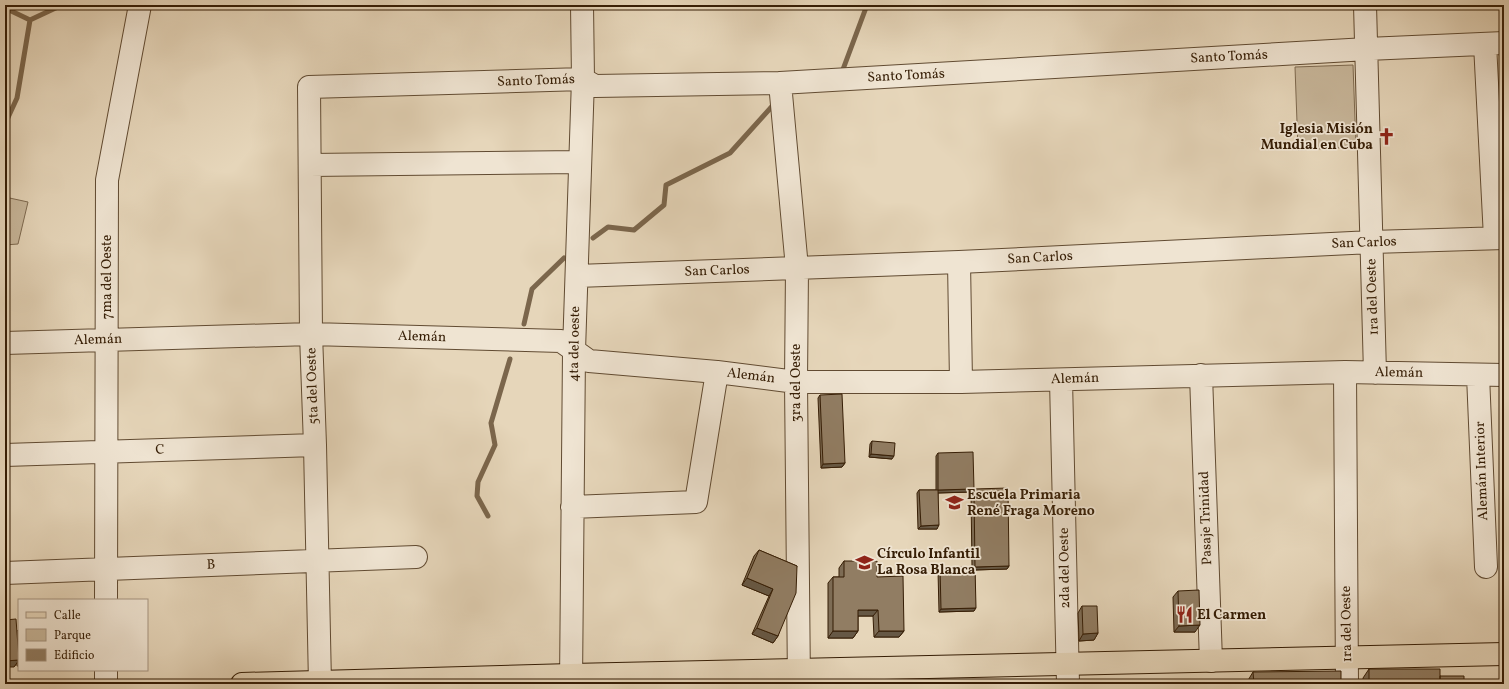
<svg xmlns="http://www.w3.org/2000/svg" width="1509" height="689" viewBox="0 0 1509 689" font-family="Vollkorn,serif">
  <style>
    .green { fill: #c8b79b; stroke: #7e6a50 }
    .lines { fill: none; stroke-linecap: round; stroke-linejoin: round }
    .stream { stroke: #7b664c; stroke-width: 5 }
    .minor-casing { stroke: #614b32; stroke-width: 24 }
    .major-casing { stroke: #351d05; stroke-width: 24 }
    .minor { stroke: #efe4d2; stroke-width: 22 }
    .major { stroke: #e6d6ba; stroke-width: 22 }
    .wall { fill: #7d6c55; stroke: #351d05 }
    .shaded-wall { fill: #665845; stroke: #351d05 }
    .building { fill: #917d63; stroke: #351d05 }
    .labels { text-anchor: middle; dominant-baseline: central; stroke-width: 3.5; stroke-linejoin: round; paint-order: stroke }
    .street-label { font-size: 14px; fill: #351d05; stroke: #efe4d2 }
    .poi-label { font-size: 14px; font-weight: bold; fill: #351d05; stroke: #efe4d2; text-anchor: start }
  </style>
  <rect width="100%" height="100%" fill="#e6d6ba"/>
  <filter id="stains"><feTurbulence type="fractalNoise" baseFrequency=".005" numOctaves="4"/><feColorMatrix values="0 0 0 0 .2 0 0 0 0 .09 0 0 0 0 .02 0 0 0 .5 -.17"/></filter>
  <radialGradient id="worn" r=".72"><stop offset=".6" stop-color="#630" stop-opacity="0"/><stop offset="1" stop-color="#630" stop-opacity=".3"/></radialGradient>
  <!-- green -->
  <path class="green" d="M1353,65l3,82 -58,3 -3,-83z
    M5,197l23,5 -10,42 -13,1z"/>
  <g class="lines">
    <!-- stream -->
    <path class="stream" d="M5,8l25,12
      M840,72h2l25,-67
      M5,124l12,-26 13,-78 32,-15
      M593,238l15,-11 26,3 30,-25 2,-20 64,-32 45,-50
      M524,324l8,-35 32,-31
      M488,516l-11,-20 1,-14 17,-37 -4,-22 19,-64"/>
    <defs>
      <path id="minor" d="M1365,5l10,368
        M1485,44l10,194
        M780,83l17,185 -1,114 3,302
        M310,165l270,-3
        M959,262l2,120
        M577,276l382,-14 413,-20 132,-4
        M5,343l306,-9 250,7 28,20 128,11 79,10h165l384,-10 159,3
        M1345,372l2,312
        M1201,375l10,286
        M1478,375l8,192
        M1061,380l7,304
        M5,455l310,-10
        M572,507l124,-5 21,-130
        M5,573l411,-16
        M106,600l1,-420 33,-175
        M106,684v-14
        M320,684l-5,-239 -4,-111 -2,-247 274,-8 12,7 185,-3 587,-34 137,-6
        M571,684l3,-333 9,-272 -1,-74"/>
      <path id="major" d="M242,684l329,-9 933,-21"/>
    </defs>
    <!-- minor casing -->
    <use href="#minor" class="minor-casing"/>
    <!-- major casing -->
    <use href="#major" class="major-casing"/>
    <!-- minor -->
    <use href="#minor" class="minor"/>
    <!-- major -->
    <use href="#major" class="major"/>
  </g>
  <!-- wall -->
  <path class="wall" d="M820,395l25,68 -3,4 -21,1 -3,-70z
    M872,441l20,18 -23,-2 1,-13z
    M938,453l36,36 35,77 -2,3 -32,1 -1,41 -35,1 -1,-41 2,-3 32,-1 -1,-75 -33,1 -1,36h-19l-1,-36 2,-3h17v-34z
    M759,550l38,16 -19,70 -5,7 -21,-9 17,-38 -27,-11 12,-29z
    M844,561l33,16 27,54 -5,6h-25l-1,-21h-15v15l-5,7h-25v-55l5,-6h6v-9z
    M1178,591l17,41h-21l-1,-35z
    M1082,606l16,27 -4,7 -15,1 -1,-28z
    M19,629v37h-2v-3l-3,4 3,-36z
    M1369,669l71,7 24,8h-101v-6z
    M1253,672l88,12h-94v-2z"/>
  <!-- shaded-wall -->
  <path class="shaded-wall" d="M871,454l23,2 -2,3 -23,-2z
    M845,463l-3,4 -21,1 2,-4z
    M974,489l-3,3 -35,1 2,-3z
    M939,525l-2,4h-19l3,-3z
    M1009,566l-2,3 -35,1 3,-3z
    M747,578l26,11 -4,7 -27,-11z
    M976,608l-2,3 -35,1 2,-3z
    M858,610h20l-5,6h-20z
    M1200,625l-5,7h-21l5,-6z
    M757,628l21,8 -5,7 -21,-9z
    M833,631h25l-5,7h-25z
    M879,631h25l-5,6h-25z
    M1098,633l-4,7 -15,1 4,-7z
    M19,660l-5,7h-9v-6z"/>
  <!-- building -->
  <path class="building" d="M842,394l3,69 -22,1 -3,-69z
    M872,441l23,2 -1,13 -23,-2z
    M973,452l1,37 34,-1 1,78 -34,1 -1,-78 -36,1 1,35 -18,1 -2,-36h19v-37z
    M759,550l38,16 -1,27 -18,43 -21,-8 16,-39 -26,-11z
    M844,561h33v16l26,-1 1,55h-25l-1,-21h-20v21h-25v-54h11z
    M975,567l1,41 -35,1 -1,-41z
    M1199,590l1,35 -21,1 -1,-35z
    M1082,606h15l1,27 -15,1z
    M16,619l3,41 -14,1v-41z
    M1369,669h71v15h-71z
    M1341,671v13h-87l-1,-12z
    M1440,676h24v8h-24z"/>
  <!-- icons -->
  <defs>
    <symbol id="church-bare" viewBox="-9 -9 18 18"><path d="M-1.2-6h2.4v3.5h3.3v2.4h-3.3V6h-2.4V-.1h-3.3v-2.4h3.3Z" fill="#8f2418" stroke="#efe4d2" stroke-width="2.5" paint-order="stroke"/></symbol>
    <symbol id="school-bare" viewBox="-9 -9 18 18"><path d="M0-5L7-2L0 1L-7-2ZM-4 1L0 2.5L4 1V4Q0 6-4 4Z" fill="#8f2418" stroke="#efe4d2" stroke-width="2.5" paint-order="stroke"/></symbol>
    <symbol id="restaurant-bare" viewBox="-9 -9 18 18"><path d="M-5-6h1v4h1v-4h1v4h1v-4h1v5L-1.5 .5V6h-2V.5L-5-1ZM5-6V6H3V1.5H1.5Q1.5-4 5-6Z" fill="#8f2418" stroke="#efe4d2" stroke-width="2.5" paint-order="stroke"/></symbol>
  </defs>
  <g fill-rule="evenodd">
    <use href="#church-bare" x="1374" y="124" width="25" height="25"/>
    <use href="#school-bare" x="942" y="490" width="25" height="25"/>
    <use href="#school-bare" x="852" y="550" width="25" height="25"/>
    <use href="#restaurant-bare" x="1172" y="602" width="25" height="25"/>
  </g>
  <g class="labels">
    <!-- street labels -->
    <g class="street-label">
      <text transform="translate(1229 57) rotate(-3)">Santo Tomás</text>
      <text transform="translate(906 76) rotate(-3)">Santo Tomás</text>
      <text transform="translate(536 81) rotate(-2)">Santo Tomás</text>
      <text transform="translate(1364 243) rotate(-2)">San Carlos</text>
      <text transform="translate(1040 258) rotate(-3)">San Carlos</text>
      <text transform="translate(717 271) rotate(-2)">San Carlos</text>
      <text transform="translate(107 277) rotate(-90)">7ma del Oeste</text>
      <text transform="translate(1373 297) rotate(-92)">1ra del Oeste</text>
      <text transform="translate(422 337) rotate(2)">Alemán</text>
      <text transform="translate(98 340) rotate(-2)">Alemán</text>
      <text transform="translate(575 344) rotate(-89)">4ta del oeste</text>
      <text transform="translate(1399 373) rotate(1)">Alemán</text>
      <text transform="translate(751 376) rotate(7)">Alemán</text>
      <text transform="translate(1075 379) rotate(-2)">Alemán</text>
      <text transform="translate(796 383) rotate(-90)">3ra del Oeste</text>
      <text transform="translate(313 386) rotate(-92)">5ta del Oeste</text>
      <text transform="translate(160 450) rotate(-2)">C</text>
      <text transform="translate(1482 471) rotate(-92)">Alemán Interior</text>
      <text transform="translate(1206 518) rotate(-92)">Pasaje Trinidad</text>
      <text transform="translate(211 565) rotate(-2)">B</text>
      <text transform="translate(1065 568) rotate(-91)">2da del Oeste</text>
      <text transform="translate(1347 624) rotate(-91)">1ra del Oeste</text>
    </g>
    <!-- poi labels -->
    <g class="poi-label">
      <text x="1373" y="129" text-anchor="end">Iglesia Misión<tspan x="1373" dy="16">Mundial en Cuba</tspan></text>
      <text x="967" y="495">Escuela Primaria<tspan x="967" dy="16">René Fraga Moreno</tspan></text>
      <text x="877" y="554">Círculo Infantil<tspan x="877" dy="16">La Rosa Blanca</tspan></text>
      <text x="1197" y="615">El Carmen</text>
    </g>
  </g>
  <!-- margin -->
  <rect width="1509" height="689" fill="none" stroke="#e6d6ba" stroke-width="20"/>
  <rect x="6" y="6" width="1497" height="677" fill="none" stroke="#351d05" stroke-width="2"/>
  <rect x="10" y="10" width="1489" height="669" fill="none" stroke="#351d05"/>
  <!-- legend -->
  <rect x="18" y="599" width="130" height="72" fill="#efe4d2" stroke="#a59480"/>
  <rect x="26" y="612" width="20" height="6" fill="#e6d6ba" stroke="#a59480"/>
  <text x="54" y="619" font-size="12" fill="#351d05">Calle</text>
  <rect x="26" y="629" width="20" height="12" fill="#c8b79b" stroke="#a59480"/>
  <text x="54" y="639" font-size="12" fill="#351d05">Parque</text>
  <rect x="26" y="649" width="20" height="12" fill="#917d63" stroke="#a59480"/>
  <text x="54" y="659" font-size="12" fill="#351d05">Edificio</text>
  <rect width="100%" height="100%" filter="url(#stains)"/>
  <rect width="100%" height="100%" fill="url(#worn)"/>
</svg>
